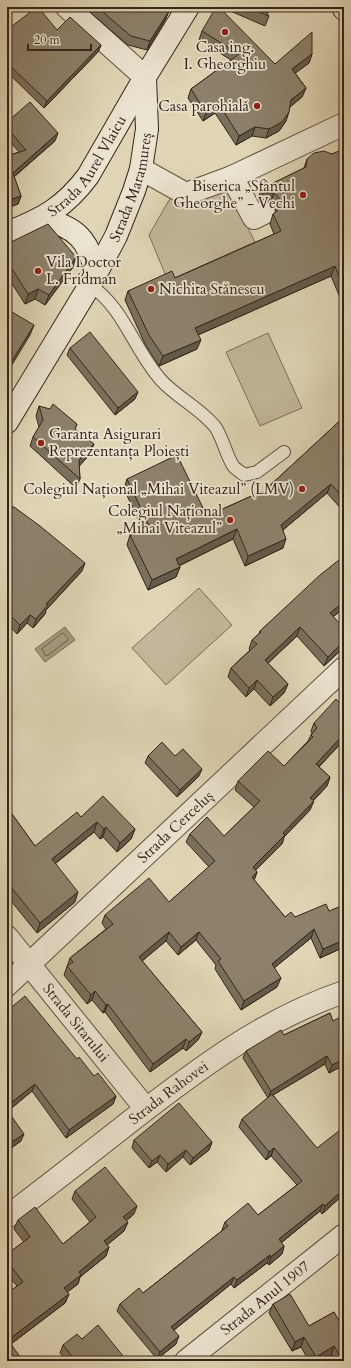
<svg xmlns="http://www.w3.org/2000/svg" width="351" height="1368" viewBox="0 0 351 1368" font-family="Cardo,serif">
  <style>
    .green { fill: #c3b89b; stroke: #7c6e5a }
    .water { fill: #a69a81; stroke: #786b57 }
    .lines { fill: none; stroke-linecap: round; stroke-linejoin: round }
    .shore { stroke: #6d604d; stroke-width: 1 }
    .lane-casing { stroke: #5f5140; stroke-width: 14 }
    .street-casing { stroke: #5f5140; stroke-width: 24 }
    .secondary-casing { stroke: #342519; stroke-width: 24 }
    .primary-casing { stroke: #342519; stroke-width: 24 }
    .lane { stroke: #ebe4d0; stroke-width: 12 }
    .street { stroke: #ebe4d0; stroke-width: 22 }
    .secondary { stroke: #ebe4d0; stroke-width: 22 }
    .primary { stroke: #e0d6b6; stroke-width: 22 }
    .wall { fill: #796f5c; stroke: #342519 }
    .shaded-wall { fill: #635a4b; stroke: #342519 }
    .building { fill: #8d816b; stroke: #342519 }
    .poi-dot { fill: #8f2418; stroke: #ebe4d0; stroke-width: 1.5 }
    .labels { text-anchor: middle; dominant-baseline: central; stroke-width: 3.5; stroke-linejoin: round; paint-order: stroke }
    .poi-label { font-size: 15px; fill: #342519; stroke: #ebe4d0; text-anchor: end }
    .street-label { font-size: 15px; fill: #342519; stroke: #ebe4d0 }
  </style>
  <rect width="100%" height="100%" fill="#e0d6b6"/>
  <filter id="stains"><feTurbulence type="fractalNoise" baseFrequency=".005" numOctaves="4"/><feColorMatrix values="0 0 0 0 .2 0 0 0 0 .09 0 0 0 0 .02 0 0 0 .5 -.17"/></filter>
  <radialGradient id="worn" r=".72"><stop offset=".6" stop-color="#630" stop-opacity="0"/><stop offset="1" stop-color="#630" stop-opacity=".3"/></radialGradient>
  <!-- green -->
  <path class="green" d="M227,187l28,55 -87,39 -19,-46 23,-40z
    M268,333l34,75 -42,18 -34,-74z
    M199,588l33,37 -66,60 -34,-37z"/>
  <!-- water -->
  <path class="water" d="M65,627l10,13 -30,22 -10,-13z"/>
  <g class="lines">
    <!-- shore -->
    <path class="shore" d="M63,633l5,5v2l-21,16 -2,-1 -3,-6z"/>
    <defs>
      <path id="lane" d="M90,285c34,23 44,65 71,95 15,17 42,30 55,48 7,11 12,32 18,39 3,3 7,5 10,8l13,-3 27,-20"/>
      <g id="street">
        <path d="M67,7l78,70"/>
        <path d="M141,169l45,25 46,-17 112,-53"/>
        <path d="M232,177l22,41 10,-5"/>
        <path id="s1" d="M7,937l139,172"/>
        <path id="s2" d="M7,985l337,-317"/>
        <path id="s3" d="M7,1217c42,-32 83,-64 125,-97 66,-51 132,-101 212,-128"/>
        <path id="s4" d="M186,1361l158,-126"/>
      </g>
      <g id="secondary">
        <path d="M41,219c35,7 48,21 55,55"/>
        <path id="s5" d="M7,233c36,-14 58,-26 81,-57l57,-99"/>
        <path id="s6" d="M7,422l83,-137 26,-49 18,-45 7,-22 6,-40 -2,-52 43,-70"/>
      </g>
      <path id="primary" d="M343,7l1,2"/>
    </defs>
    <!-- lane casing -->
    <use href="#lane" class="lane-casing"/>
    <!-- street casing -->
    <use href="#street" class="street-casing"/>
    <!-- secondary casing -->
    <use href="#secondary" class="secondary-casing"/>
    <!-- primary casing -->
    <use href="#primary" class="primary-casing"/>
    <!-- lane -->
    <use href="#lane" class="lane"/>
    <!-- street -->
    <use href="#street" class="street"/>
    <!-- secondary -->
    <use href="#secondary" class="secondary"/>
    <!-- primary -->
    <use href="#primary" class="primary"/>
  </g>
  <!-- wall -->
  <path class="wall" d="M84,7h79l6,4 -4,9 -18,30 -19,-5z
    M221,7h50l-4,7 2,2 -4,10z
    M7,30h50l44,15 -3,7 -54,56 -37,-36z
    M202,31l73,33 37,-10 -3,9 -14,10 11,15 -4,9 -12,10 -4,14 -7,10 -13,7 -14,-2 -16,9 -21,-32 -12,8 -15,-23 3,-9 40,-29 -32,-20z
    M7,122l48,19 -41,36 7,19 -3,8 -11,4v-52l12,-4 -12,-14z
    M344,150v157l-13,-31 -133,59 -1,14 -38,17 -14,-22 -20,-44 3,-9 47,-13 99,-44 -4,-10 3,-10 3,-2 -1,-4 -4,-6h-12l-1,-3 3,-10 43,-21 3,-9 25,-5z
    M7,244l66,23 -28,38 -10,-6 -10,5 -18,-28z
    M70,348l65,51 -20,16 -48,-60z
    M39,406l38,18 -2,5 15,25 -11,12 1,13 -4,9 -46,-42 3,-9 6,-10 -3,-11z
    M344,417v95l-17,-19 -44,37v18l-38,18 -12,-27 -54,27 1,1 -4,10 -28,13 -21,-45 3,-10 14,-3 -20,-43 3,-10 80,37 58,-26z
    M7,506l75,65 -36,39 -1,4 -12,14 -6,-5 -10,11 -10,-11z
    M344,556v52l-11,9 11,11v19l-20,19 -27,-30 -29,27 20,21 -4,9 -14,13 -16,-17 -8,8 -18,-20 3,-9 19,-18 -1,-1 3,-9 7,-6 1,-3z
    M344,696v46l-1,-1 -24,26 11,10 -3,9 -14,15 -3,9 -26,27 -2,7 -27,26 2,2 -3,8 31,37h10l34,-6 15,26 -2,11 -22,10 -9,-20 -37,30 3,19 -36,23 -26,-41 1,-4 -20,-25 -18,15 -12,-14 -24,20 60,71 -4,8 -12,11 -3,-3 -33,24 -45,-60 -2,1 -11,-13 -5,4 -23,-29 6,-17 36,-29 -4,-6 3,-8 64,-13 40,-35 -23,-25 4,-8 34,2 30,-29 -19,-17 3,-9 46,-15 24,-25 4,-8 -1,-2 3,-8 25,-21z
    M148,756h27l24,20 -22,21 -32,-34z
    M7,807l28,39 46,-29 54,12 -4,10 -14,13 -14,-15 -3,2 -6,-7 -39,32 20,38 -38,31 -30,-37z
    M7,1011l70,48 17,17 22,20 -3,8 -47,34 -34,-47 -24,20 13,30 -14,10z
    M330,1013l14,52 -15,8 -4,-9 -52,31 71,99 -22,20 -2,-3 -39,32 3,3 -2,8 -13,11 -2,-2 -33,25 -3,-4 -57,46 2,14 -19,15 -40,-48 3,-7 23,-11 80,-63h-1l3,-8 33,-7 39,-30 -26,-29 -5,4 -27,-33 3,-8 26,-21 -25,-40 3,-7 38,-16z
    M134,1140l78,2 -3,8 -19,15 -7,-8 -17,15 -9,-10 -8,6 -17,-20z
    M75,1191l59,23 -8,7 2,1 -4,9 -17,14 2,2 -3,9 -26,21 -2,7 -11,8 2,2 -4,9 -54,41 -4,17 10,-75 -10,-12v-20l17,-12 -10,-13 4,-9 45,24 27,-22 -18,-23z
    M344,1255v7l-2,-2z
    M273,1304l36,22 25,-14 10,49h-10l-3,-5 -10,5h-12l-8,-14 -9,4 -23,-38z
    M82,1339l45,22h-60l-7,-8 3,-8z"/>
  <!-- shaded-wall -->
  <path class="shaded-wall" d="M269,7h2l-5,8v-3z
    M169,11l-4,9 -18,30 3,-9z
    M101,45l-3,7 -54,56 3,-7z
    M312,54l-3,9 -20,15 3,-9z
    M306,88l-4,9 -15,12 4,-9z
    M219,104l-4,9 -12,8 3,-8z
    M289,112l-3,9 -7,10 -13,7 3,-9z
    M255,127l-3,9 -16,9 3,-9z
    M58,133l-3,8 -45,39 3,-7z
    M263,192l11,1 -3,9h-12z
    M21,196l-3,8 -11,4v-7z
    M76,257l-3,10 -28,38 4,-10z
    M335,266l-4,10 -140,62 4,-10z
    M38,289l-3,10 -10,5 3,-10z
    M34,325l-4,10 -23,38v-4z
    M201,340l-4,9 -38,17 4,-10z
    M138,392l-3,7 -20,16 3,-7z
    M94,444l-4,10 -14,16 3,-10z
    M331,484l-4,9 -49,41 3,-9z
    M237,529l-4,10 -61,30 4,-10z
    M286,539l-3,9 -38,18 3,-10z
    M85,563l-3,8 -36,39 -1,4 -12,14 3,-9 10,-15z
    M180,567l-4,10 -28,13 4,-10z
    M344,602v6l-18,14 4,-9z
    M30,615l-3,8 -10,11 3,-9z
    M300,627l-3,9 -35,33 3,-9z
    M344,641v6l-20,19 4,-9z
    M257,680l-3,9 -8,8 3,-9z
    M288,684l-4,9 -14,13 3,-9z
    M344,734v4l-1,3 -30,32 3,-9z
    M202,769l-3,7 -22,21 3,-7z
    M330,777l-3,9 -20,21 3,-9z
    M314,801l-4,9 -26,27 -2,7 -32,32 3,-9 30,-34z
    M97,822l-3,10 -46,37 4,-10z
    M106,827l-3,10 -3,2 4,-10z
    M135,829l-4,10 -14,13 3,-9z
    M257,872l-3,9 -2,-4z
    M78,892l-3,10 -38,31 3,-10z
    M314,929l-3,9 -43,35 4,-9z
    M344,929v8l-6,2 3,-8z
    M169,932l-3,9 -30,25 3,-9z
    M199,932l-3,8 -18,15 3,-8z
    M344,940l-2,8 -22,10 3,-9z
    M281,978l-4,9 -36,23 3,-9z
    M95,991l-3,9 -5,4 4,-9z
    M108,1004l-3,8 -2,1 3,-8z
    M202,1032l-4,8 -12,11 3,-9z
    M186,1039l-3,9 -33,24 3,-8z
    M327,1056l-2,8 -57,34 3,-7z
    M344,1059v6l-15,8 3,-8z
    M35,1084l-3,7 -25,21v-6z
    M116,1096l-3,8 -47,34 3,-8z
    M24,1134l-3,7 -14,10v-6z
    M212,1142l-3,8 -19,15 3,-7z
    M274,1148l-3,8 -5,4 3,-8z
    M186,1150l-3,7 -17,15 2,-8z
    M160,1155l-3,7 -8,6 3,-7z
    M344,1189v5l-22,20 3,-8z
    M323,1204l-3,7 -44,36 3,-8z
    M137,1206l-3,8 -14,12 3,-9z
    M128,1222l-4,9 -23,19 3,-9z
    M284,1246l-2,8 -13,11 2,-8z
    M109,1247l-3,9 -26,21 -2,7 -17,13 3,-9 15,-16z
    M270,1255l-3,8 -33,25 3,-8z
    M234,1277l-3,7 -63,51 3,-8z
    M69,1294l-4,9 -58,44 1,-7z
    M179,1336l-3,8 -19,15 3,-7z
    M304,1337l-3,10 -9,4 3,-9z
    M334,1346l-3,10 -10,5h-7l2,-4z"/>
  <!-- building -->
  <path class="building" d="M37,7h1l19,23 13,-13 31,28 -54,56 -40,-38v-33z
    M97,7h66l6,4 -19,30 -19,-5z
    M216,7h3l56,57 37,-32v22l-20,15 14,19 -15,12 -2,12 -7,10 -13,7 -14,-2 -16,9 -20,-32 -13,9 -15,-24 48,-35 -37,-23z
    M247,7h22l-3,5 3,4z
    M30,102l28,31 -45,40 8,23 -14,5v-45l19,-6 -19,-22v-6z
    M341,150h3v139l-9,-23 -140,62 6,12 -38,16 -14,-21 -21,-44 44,-20 3,7 106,-47 -8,-17 5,-4 2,-6 -1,-6 -5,-5 -11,-1 -2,-3 45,-22 1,-8 7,-6 10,-2 8,3z
    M48,224l28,33 -27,38 -11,-6 -10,5 -21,-33v-17z
    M7,309l27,16 -27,44z
    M90,332l48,60 -20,16 -48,-60z
    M53,404l24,20 -2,5 19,15 -15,16 1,19 -47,-42 10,-17 -4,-14 11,3z
    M344,417v81l-13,-14 -50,41 5,14 -38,17 -11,-27 -61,30 4,8 -28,13 -22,-45 21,-5 -24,-51 50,-24 30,61 58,-26z
    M7,506l7,1 26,19 45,37 -39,41 2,1 -12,14 -6,-4 -10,10 -13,-13z
    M344,556v46l-14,11 14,15v13l-16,16 -28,-30 -35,33 23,24 -15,13 -16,-17 -8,8 -18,-20 26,-24 -5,-4 9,-8 -1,-1 60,-56z
    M344,696v38l-28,30 14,13 -20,21 4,3 -31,32 2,2 -32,32 4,5 -5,5 33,40 6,-5 4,5 31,-13 3,7 15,-6v24l-3,2 3,7v2l-21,9 -9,-20 -42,35 9,14 -37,23 -26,-40 3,-2 -22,-27 -18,15 -12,-15 -30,25 63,75 -13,10 -3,-3 -33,25 -45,-60 -2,1 -11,-14 -4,4 -24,-29 6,-4 -3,-4 43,-34 -8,-9 44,-37 20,24 46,-41 -25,-27 17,-17 17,19 36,-35 -22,-20 30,-30 16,15 29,-29 -2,-2 6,-7 -3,-5 22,-24 3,3z
    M162,742l13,14 8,-7 19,20 -22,21 -32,-34z
    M103,796l32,33 -15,14 -14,-16 -2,2 -7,-7 -45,37 26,33 -38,31 -33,-41v-75l28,39 42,-34 4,5z
    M25,996l52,63 2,-2 15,19 4,-3 18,23 -47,34 -34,-46 -28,22v-95z
    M330,1013l3,8 11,-6v44l-12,6 -5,-9 -56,35 -25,-40 35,-21 3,5z
    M272,1094l45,54 27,-21v62l-19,17 -2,-2 -44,35 5,7 -13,11 -1,-2 -33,25 -3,-3 -63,50 8,9 -19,16 -40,-48 19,-16 4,5 85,-67 -3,-4 23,-19 10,12 44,-34 -28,-33 -5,4 -27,-33z
    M179,1103l33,39 -19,16 -7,-8 -18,14 -8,-9 -8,6 -18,-21z
    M7,1110l17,24 -17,11z
    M105,1167l32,39 -14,11 5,5 -24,19 5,6 -30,25 2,3 -17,13 5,6 -61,46 15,21h-16v-68l16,-11 -16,-21v-7l23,-17 -12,-17 17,-13 28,37 33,-27 -21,-26z
    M290,1294l19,32 25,-14 10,17v32h-1l-9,-15 -18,11 -12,-20 -9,5 -22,-38z
    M98,1325l29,36h-51l-13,-16 14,-11 5,5z"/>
  <!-- markers -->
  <g class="poi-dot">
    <circle cx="225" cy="32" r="4"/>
    <circle cx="257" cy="106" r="4"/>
    <circle cx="303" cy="195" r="4"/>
    <circle cx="38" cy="271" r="4"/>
    <circle cx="151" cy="289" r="4"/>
    <circle cx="41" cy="443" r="4"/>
    <circle cx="302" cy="489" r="4"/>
    <circle cx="230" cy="520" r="4"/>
  </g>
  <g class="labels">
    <!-- poi labels -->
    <g class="poi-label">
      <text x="225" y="47" text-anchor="middle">Casa ing.<tspan x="225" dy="17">I. Gheorghiu</tspan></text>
      <text x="249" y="106">Casa parohială</text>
      <text x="295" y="186">Biserica „Sfântul<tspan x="295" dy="17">Gheorghe” - Vechi</tspan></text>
      <text x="46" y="262" text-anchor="start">Vila Doctor<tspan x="46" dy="17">L. Fridman</tspan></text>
      <text x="159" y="289" text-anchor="start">Nichita Stănescu</text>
      <text x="49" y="434" text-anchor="start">Garanta Asigurari<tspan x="49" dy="17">Reprezentanţa Ploiești</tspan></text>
      <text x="294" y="489">Colegiul Național „Mihai Viteazul” (LMV)</text>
      <text x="222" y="511">Colegiul Național<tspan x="222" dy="17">„Mihai Viteazul”</tspan></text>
    </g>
    <!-- street labels -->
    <g class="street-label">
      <text stroke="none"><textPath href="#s5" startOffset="108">Strada Aurel Vlaicu</textPath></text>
      <text stroke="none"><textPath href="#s6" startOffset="267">Strada Maramureș</textPath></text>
      <text stroke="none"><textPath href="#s2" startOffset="231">Strada Cerceluș</textPath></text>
      <text stroke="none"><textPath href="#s1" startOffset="110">Strada Sitarului</textPath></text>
      <text stroke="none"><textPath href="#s3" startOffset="204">Strada Rahovei</textPath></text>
      <text stroke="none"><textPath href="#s4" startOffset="101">Strada Anul 1907</textPath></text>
    </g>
  </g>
  <!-- margin -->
  <rect width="351" height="1368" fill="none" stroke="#e0d6b6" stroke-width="24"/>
  <rect x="8" y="8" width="335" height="1352" fill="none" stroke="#342519" stroke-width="2"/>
  <rect x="12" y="12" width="327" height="1344" fill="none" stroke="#342519"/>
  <!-- scale -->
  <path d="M28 44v6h63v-6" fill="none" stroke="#342519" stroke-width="2"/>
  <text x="34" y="44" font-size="12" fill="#342519" stroke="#ebe4d0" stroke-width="3" paint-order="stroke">20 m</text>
  <rect width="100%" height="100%" filter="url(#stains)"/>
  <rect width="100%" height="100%" fill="url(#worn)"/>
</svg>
